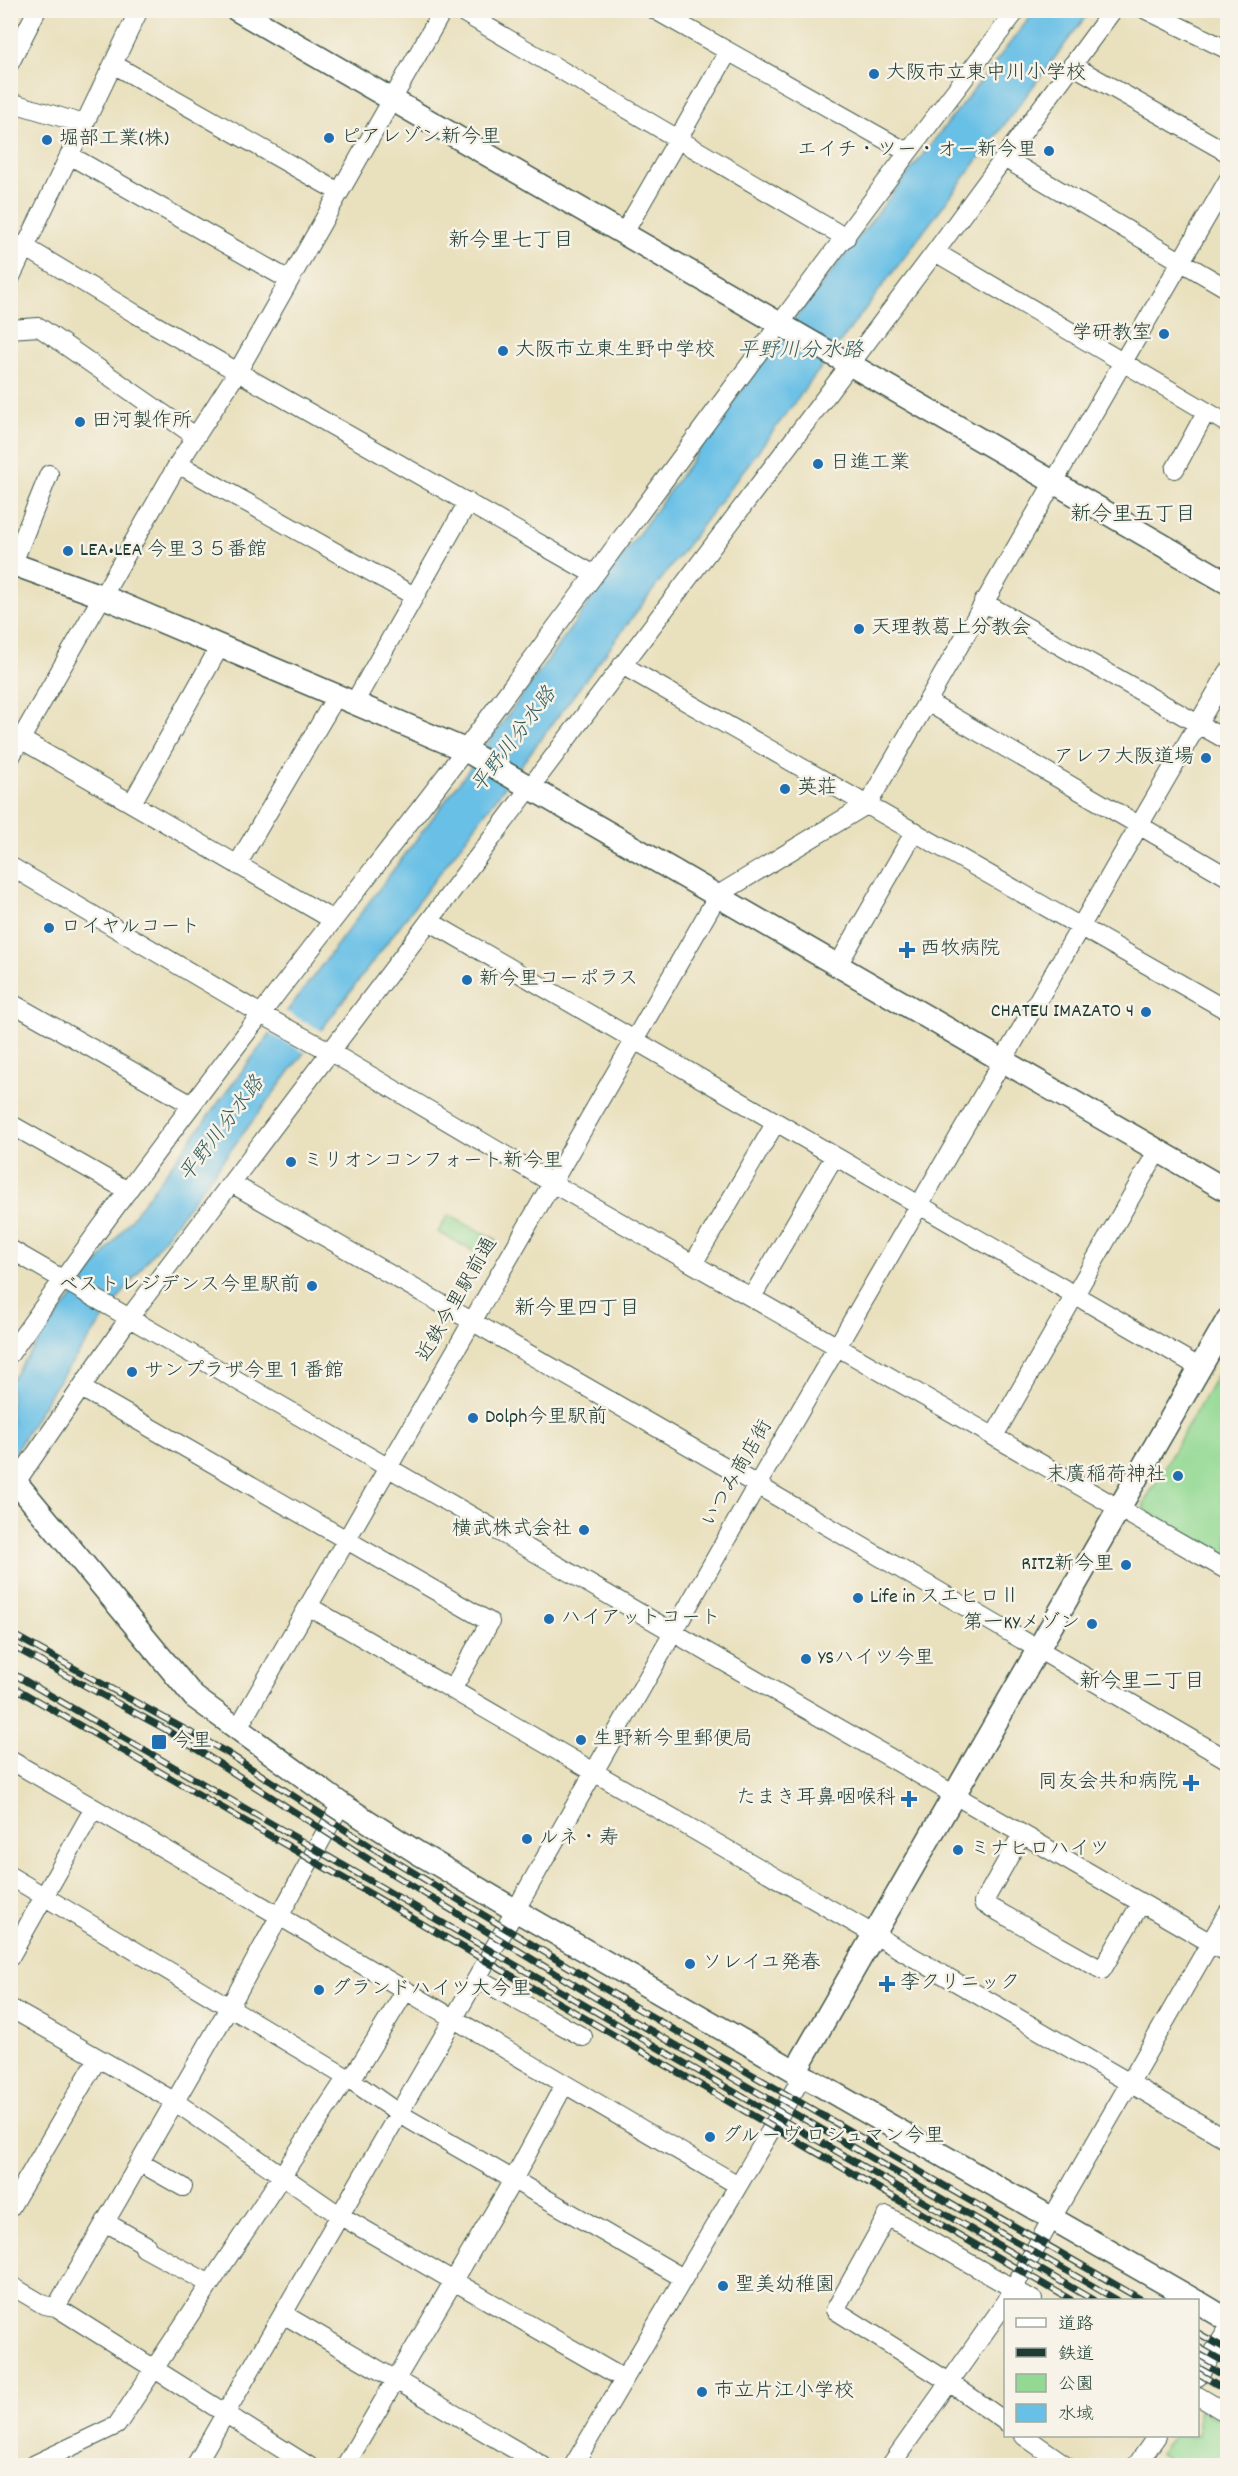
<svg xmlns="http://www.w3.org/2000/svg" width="1238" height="2476" viewBox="0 0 1238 2476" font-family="Dekko,'Klee One',sans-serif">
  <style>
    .green { fill: #93d993; stroke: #598b64; stroke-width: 1.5 }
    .water { fill: #69c0e6; stroke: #447e8d; stroke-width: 1.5 }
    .pier { fill: #e9e0bd }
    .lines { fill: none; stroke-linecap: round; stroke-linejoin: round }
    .minor-casing { stroke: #3d5549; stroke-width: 20 }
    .tertiary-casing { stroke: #3d5549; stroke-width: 25 }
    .minor { stroke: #fff; stroke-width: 18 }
    .tertiary { stroke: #fff; stroke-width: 22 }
    .rail-casing { stroke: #1f3d34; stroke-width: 7 }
    .rail { stroke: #f7f3e8; stroke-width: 4.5; stroke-dasharray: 14; stroke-linecap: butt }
    .poi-dot { fill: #1f6fb2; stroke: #f7f3e8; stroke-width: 2 }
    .labels { text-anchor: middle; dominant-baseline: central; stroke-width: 5; stroke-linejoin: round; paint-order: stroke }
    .poi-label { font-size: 20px; fill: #1f3d34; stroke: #f7f3e8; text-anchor: start }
    .street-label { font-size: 20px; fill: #1f3d34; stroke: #f7f3e8 }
    .neighbourhood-label { font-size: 21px; fill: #1f3d34; stroke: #f7f3e8 }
    .water-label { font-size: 21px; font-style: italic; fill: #325e60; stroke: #f7f3e8 }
  </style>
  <rect width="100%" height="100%" fill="#f7f3e8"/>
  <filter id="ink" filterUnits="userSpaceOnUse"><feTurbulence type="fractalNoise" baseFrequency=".0167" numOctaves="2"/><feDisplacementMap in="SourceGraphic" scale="12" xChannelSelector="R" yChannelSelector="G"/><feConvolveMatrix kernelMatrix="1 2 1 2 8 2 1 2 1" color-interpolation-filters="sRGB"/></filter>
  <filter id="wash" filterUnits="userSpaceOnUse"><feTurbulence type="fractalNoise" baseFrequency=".008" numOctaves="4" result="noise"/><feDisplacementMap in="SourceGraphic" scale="24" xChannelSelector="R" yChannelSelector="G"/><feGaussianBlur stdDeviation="1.35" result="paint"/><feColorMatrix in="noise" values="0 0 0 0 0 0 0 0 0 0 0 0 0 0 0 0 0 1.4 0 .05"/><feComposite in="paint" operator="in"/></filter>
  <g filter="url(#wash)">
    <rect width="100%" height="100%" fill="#e9e0bd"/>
    <!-- green -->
    <path class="green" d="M448,1215l49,25 -11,18 -48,-26z
      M1227,1357l1,201h-1l-84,-48 2,-9z
      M1200,2409l27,16v40h-50l-18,-12 14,-17h25v-26z"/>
    <!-- water -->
    <path class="water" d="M1035,11h55l-971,1287 -65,89 -43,72v-78l13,-20 443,-589 309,-429z"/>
    <!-- pier -->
    <path class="pier" d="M283,1010l42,22 -17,22 -42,-22z"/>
  </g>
  <g filter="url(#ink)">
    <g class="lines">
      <defs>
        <path id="minor" d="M459,10l387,228
          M655,10l252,142
          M1146,10l82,40
          M10,63l27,-53
          M113,64l226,128
          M1072,65l156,88
          M10,102l74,22
          M69,155l220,125
          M1004,158l224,131
          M624,233l104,-181
          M10,242l15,5 109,66 459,261
          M935,252l293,172
          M10,279l129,-269
          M10,329l29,-2 156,109
          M178,464l236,132
          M1175,469l31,-57
          M13,563l36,-89
          M983,602l245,139
          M622,665l606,346
          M927,702l301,175
          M354,703l114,-201
          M10,733l323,187
          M10,758l168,-294 60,-93 205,-361
          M132,803l88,-157
          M237,865l100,-170
          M10,866l251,148 68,37 223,132 676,388
          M429,921l770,446
          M838,965l77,-134
          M10,1002l182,103
          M10,1124l118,67
          M231,1183l526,302 471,275
          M10,1249l1218,704
          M693,1264l83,-142
          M752,1297l82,-140
          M10,1354c95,-136 196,-269 297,-400 53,-69 108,-137 160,-207 183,-246 362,-494 550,-737
          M81,1388l409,234 -38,68
          M994,1436l164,-286
          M10,1491l119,-173 806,-1066 178,-242
          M308,1606l920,534
          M238,1728l480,-833 150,-91 360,-624
          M10,1760c245,139 485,285 728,425
          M1022,1834l-39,69 119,67 39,-67
          M10,1876l341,204 47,33 285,165
          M10,1957l84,-149
          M477,1978l106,59
          M10,2008l164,93 165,114 285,164
          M351,2080l55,-90
          M139,2162l44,25
          M10,2208l88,-150
          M105,2222l41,23 -2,3 66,36
          M10,2285l34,20 12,2 253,159
          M1007,2300l45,-82 176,-306
          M56,2307l174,-301 111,-202
          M283,2314l260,152
          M1198,2377l30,-48
          M1198,2396l30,18
          M1006,2422l-57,-40 -114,-72 52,-94 146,84
          M1024,2436l43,30
          M31,2466l86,-41 230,-348
          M195,2466l282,-488 280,-493 471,-813
          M345,2466l168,-286 51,-95
          M573,2466l225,-382 -2,-14
          M890,2466l116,-164
          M1136,2466l21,-30"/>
        <path id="tertiary" d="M237,10l991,573
          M10,563l94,34 361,153 763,441
          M10,1475l184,222 147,107 77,49 97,57 679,390
          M796,2070l432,-751
          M1198,2302l30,18"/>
      </defs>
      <!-- minor casing -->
      <use href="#minor" class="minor-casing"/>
      <!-- tertiary casing -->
      <use href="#tertiary" class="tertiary-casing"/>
      <!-- minor -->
      <use href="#minor" class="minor"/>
      <!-- tertiary -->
      <use href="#tertiary" class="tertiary"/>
      <defs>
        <path id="rail" d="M10,1633l216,119 144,94 265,161 507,293
          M10,1645l155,84 211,135 253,154 488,282
          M10,1672l1083,628
          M10,1685l1061,615
          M1198,2333l30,17
          M1198,2347l30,17
          M1198,2361l30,17
          M1198,2373l30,18"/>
      </defs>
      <!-- rail casing -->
      <use href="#rail" class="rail-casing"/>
      <!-- rail -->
      <use href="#rail" class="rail"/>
    </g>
  </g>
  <!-- markers -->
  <g class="poi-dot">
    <circle cx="874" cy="74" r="6"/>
    <circle cx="329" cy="138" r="6"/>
    <circle cx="47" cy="140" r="6"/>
    <circle cx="1049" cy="151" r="6"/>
    <circle cx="1164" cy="334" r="6"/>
    <circle cx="503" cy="351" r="6"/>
    <circle cx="80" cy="422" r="6"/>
    <circle cx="818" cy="464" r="6"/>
    <circle cx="68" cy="551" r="6"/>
    <circle cx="859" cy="629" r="6"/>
    <circle cx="1206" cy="758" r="6"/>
    <circle cx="785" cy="789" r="6"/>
    <circle cx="49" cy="928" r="6"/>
    <path d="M904 941h6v6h6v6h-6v6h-6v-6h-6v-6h6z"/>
    <circle cx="467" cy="980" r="6"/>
    <circle cx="1146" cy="1012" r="6"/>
    <circle cx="291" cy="1162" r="6"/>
    <circle cx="312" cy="1286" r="6"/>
    <circle cx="132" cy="1372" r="6"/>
    <circle cx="473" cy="1418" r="6"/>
    <circle cx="1178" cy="1476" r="6"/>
    <circle cx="584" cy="1530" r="6"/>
    <circle cx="1126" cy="1565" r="6"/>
    <circle cx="858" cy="1598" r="6"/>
    <circle cx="549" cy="1619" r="6"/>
    <circle cx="1092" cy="1624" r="6"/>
    <circle cx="806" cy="1659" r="6"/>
    <circle cx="581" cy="1740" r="6"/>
    <rect x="151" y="1734" width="16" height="16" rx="3"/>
    <path d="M1188 1774h6v6h6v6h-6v6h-6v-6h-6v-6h6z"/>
    <path d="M906 1790h6v6h6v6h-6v6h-6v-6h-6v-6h6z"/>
    <circle cx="527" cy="1839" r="6"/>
    <circle cx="958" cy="1850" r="6"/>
    <circle cx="690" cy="1964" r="6"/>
    <path d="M884 1975h6v6h6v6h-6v6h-6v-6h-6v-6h6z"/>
    <circle cx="319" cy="1990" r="6"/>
    <circle cx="710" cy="2137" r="6"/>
    <circle cx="723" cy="2286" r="6"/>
    <circle cx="702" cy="2392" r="6"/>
  </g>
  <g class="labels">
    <!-- poi labels -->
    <g class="poi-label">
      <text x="886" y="74">大阪市立東中川小学校</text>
      <text x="341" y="138">ピアレゾン新今里</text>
      <text x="59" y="140">堀部工業(株)</text>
      <text x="1037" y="151" text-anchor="end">エイチ・ツー・オー新今里</text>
      <text x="1152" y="334" text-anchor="end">学研教室</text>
      <text x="515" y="351">大阪市立東生野中学校</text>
      <text x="92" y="422">田河製作所</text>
      <text x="830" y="464">日進工業</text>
      <text x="80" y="551">LEA•LEA 今里３５番館</text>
      <text x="871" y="629">天理教葛上分教会</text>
      <text x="1194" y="758" text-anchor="end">アレフ大阪道場</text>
      <text x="797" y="789">英荘</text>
      <text x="61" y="928">ロイヤルコート</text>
      <text x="920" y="950">西牧病院</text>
      <text x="479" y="980">新今里コーポラス</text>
      <text x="1134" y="1012" text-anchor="end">CHATEU IMAZATO 4</text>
      <text x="303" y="1162">ミリオンコンフォート新今里</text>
      <text x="300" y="1286" text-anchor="end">ベストレジデンス今里駅前</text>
      <text x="144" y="1372">サンプラザ今里１番館</text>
      <text x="485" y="1418">Dolph今里駅前</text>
      <text x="1166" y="1476" text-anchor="end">末廣稲荷神社</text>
      <text x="572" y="1530" text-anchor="end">横武株式会社</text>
      <text x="1114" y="1565" text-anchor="end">RITZ新今里</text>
      <text x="870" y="1598">Life in スエヒロⅡ</text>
      <text x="561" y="1619">ハイアットコート</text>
      <text x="1080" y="1624" text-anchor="end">第一KYメゾン</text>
      <text x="818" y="1659">YSハイツ今里</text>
      <text x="593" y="1740">生野新今里郵便局</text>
      <text x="172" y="1742">今里</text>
      <text x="1178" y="1783" text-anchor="end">同友会共和病院</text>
      <text x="896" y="1799" text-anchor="end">たまき耳鼻咽喉科</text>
      <text x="539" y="1839">ルネ・寿</text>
      <text x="970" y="1850">ミナヒロハイツ</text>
      <text x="702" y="1964">ソレイユ発春</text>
      <text x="900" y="1984">李クリニック</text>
      <text x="331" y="1990">グランドハイツ大今里</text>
      <text x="722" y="2137">グルーヴ ロシュマン今里</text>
      <text x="735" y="2286">聖美幼稚園</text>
      <text x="714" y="2392">市立片江小学校</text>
    </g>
    <!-- street labels -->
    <g class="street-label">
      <text transform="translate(458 1300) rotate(-60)">近鉄今里駅前通</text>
      <text transform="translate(738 1474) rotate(-60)">いつみ商店街</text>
    </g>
    <!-- neighbourhood labels -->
    <g class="neighbourhood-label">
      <text x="511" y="242">新今里七丁目</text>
      <text x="1133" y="516">新今里五丁目</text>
      <text x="577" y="1310">新今里四丁目</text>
      <text x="1142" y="1683">新今里二丁目</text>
    </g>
    <!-- water labels -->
    <g class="water-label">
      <text x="800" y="352">平野川分水路</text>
      <text transform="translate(515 741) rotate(-53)">平野川分水路</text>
      <text transform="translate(223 1130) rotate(-53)">平野川分水路</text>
    </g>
  </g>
  <!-- margin -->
  <rect width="1238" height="2476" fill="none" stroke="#f7f3e8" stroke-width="36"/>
  <!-- legend -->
  <rect x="1004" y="2299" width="195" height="138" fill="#f7f3e8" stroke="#a1aaa0" stroke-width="1.5"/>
  <rect x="1016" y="2318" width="30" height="9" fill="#ffffff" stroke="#a1aaa0" stroke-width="1.5"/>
  <text x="1058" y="2329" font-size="18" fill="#1f3d34">道路</text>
  <rect x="1016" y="2348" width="30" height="9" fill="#1f3d34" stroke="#a1aaa0" stroke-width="1.5"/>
  <text x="1058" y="2359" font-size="18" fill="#1f3d34">鉄道</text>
  <rect x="1016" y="2374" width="30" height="18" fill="#93d993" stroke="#a1aaa0" stroke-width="1.5"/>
  <text x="1058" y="2389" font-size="18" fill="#1f3d34">公園</text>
  <rect x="1016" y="2404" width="30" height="18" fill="#69c0e6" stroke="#a1aaa0" stroke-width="1.5"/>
  <text x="1058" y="2419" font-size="18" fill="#1f3d34">水域</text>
</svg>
